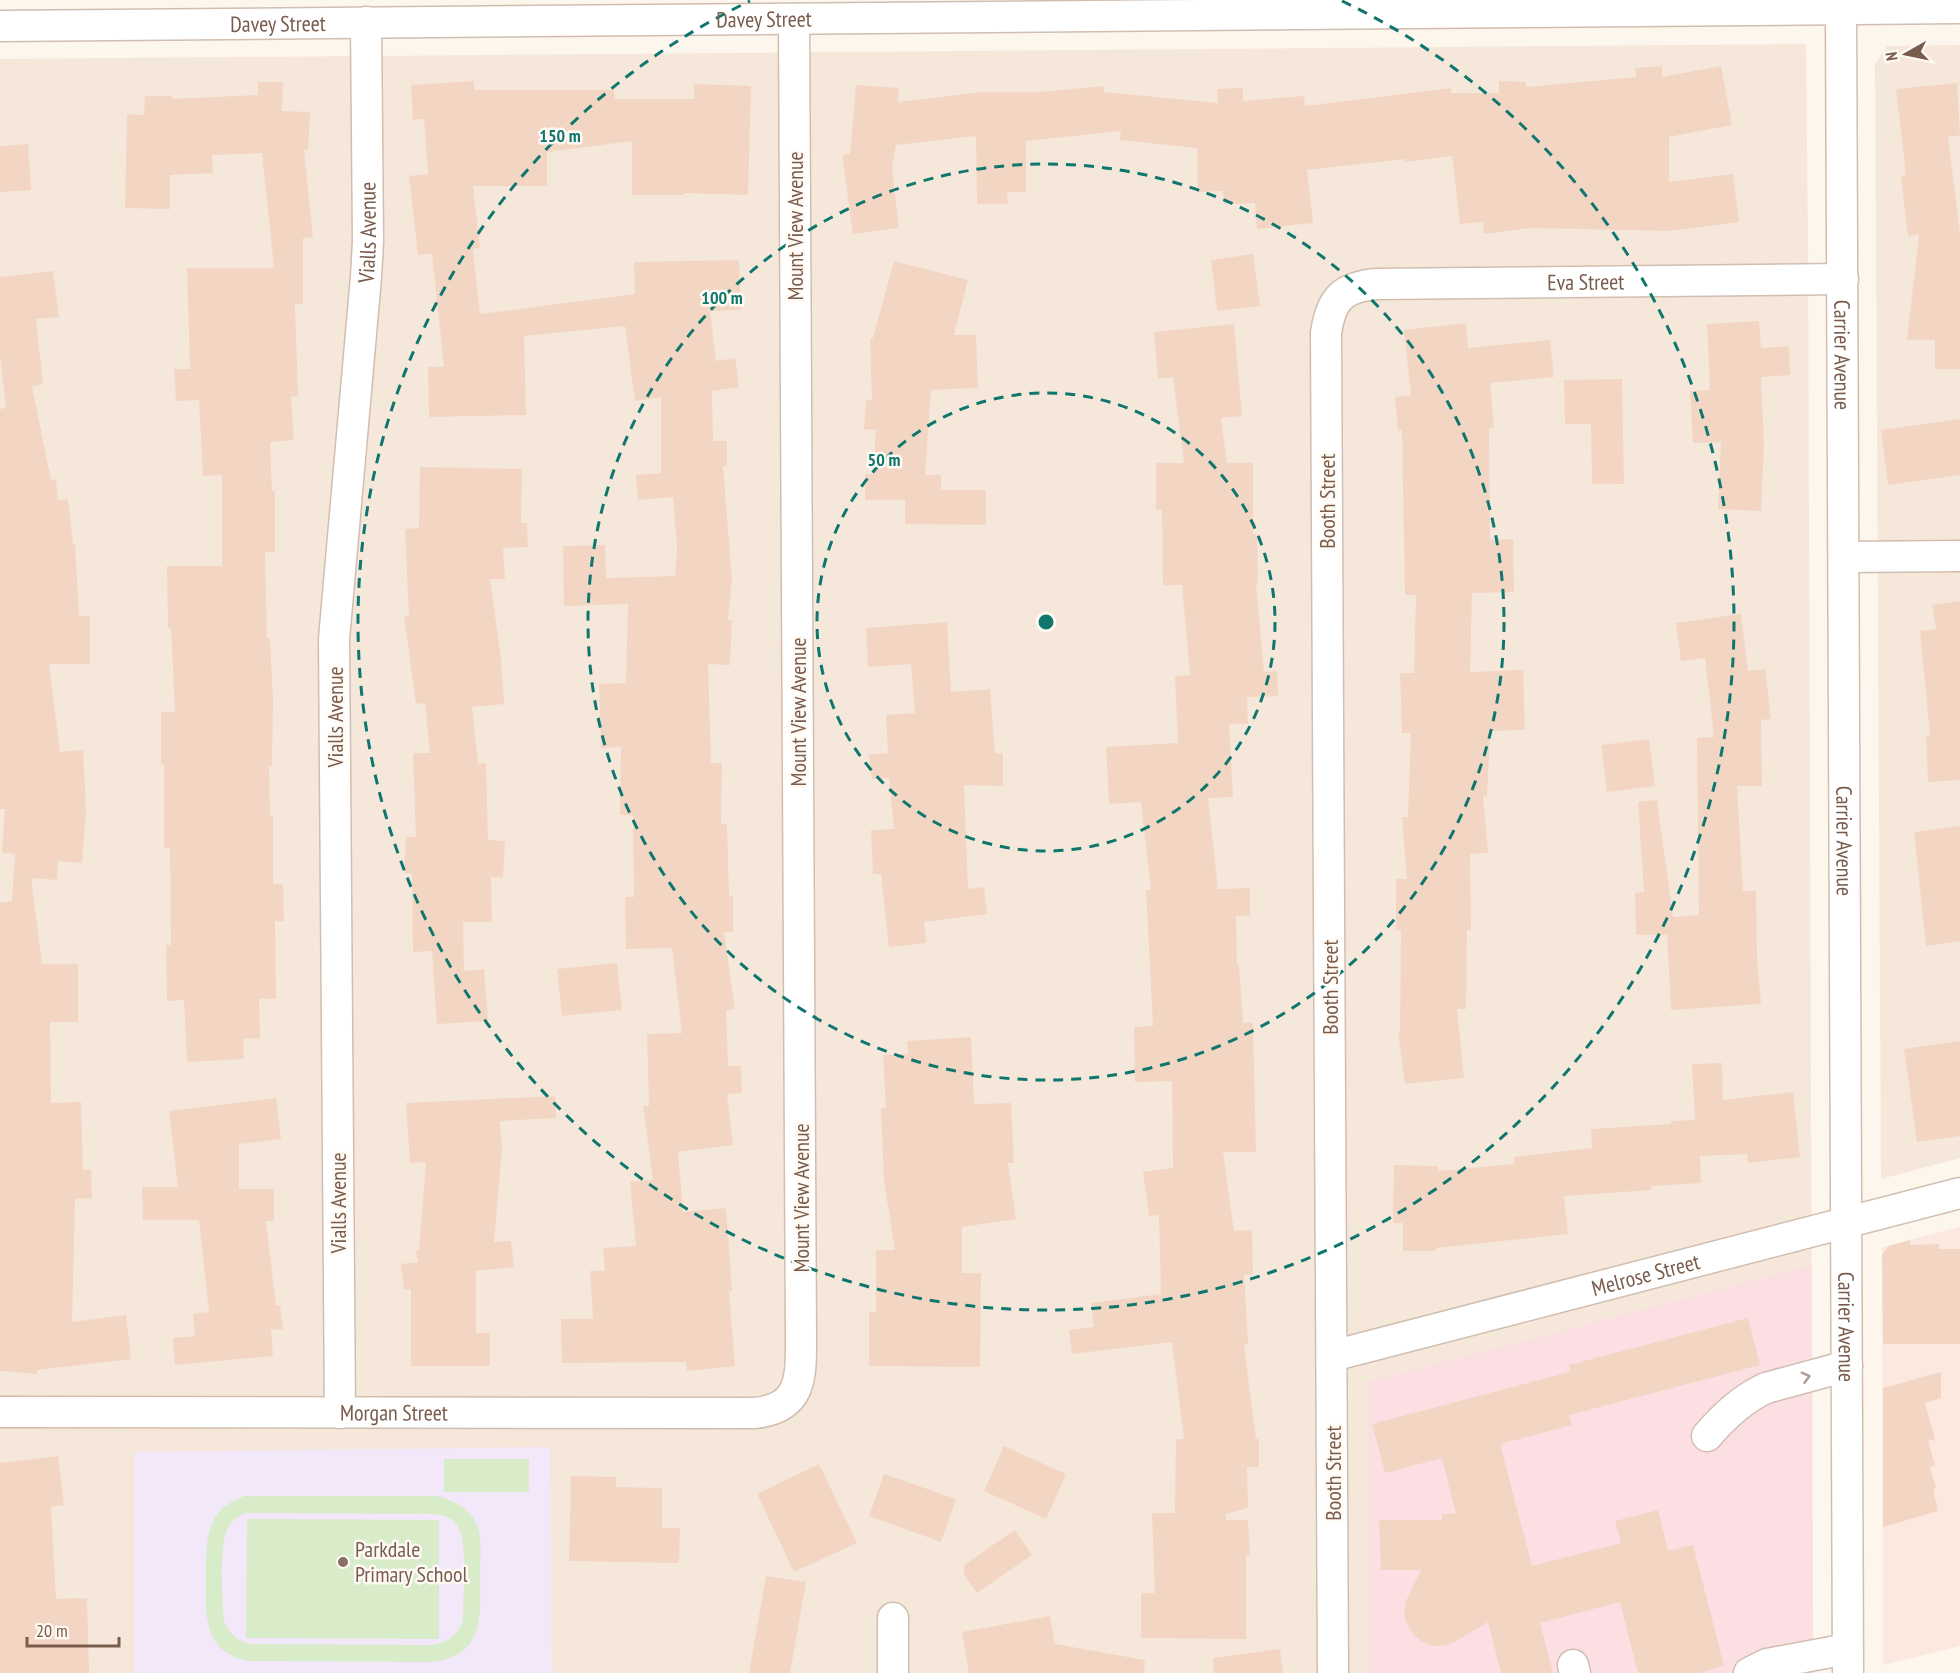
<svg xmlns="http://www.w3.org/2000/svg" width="1960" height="1673" viewBox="0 0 1960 1673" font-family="'PT Sans Narrow',sans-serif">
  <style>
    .residential { fill: #f5e8da }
    .commercial { fill: #fde8e0 }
    .education { fill: #f3e8fa }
    .medical { fill: #fbdfe3 }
    .green { fill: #d8ecc9; fill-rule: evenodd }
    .building { fill: #f3d5c3 }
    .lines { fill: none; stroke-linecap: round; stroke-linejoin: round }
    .minor-casing { stroke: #d1beb0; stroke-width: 33 }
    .minor { stroke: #fff; stroke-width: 30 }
    .oneway { stroke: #af9d94 }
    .ring { fill: none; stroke: #0f766e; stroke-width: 3; stroke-dasharray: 10 8 }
    .education-dot { fill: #8d6e63; stroke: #fffaf3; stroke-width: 2 }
    .labels { text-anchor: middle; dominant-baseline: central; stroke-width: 5; stroke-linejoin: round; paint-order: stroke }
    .street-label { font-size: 22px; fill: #7a5c4d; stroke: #fffaf3 }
    .education-label { font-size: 22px; fill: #785e54; stroke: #fffaf3; text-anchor: start }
    .centre { fill: #0f766e; stroke: #fffaf3; stroke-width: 3 }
    .ring-label { font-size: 18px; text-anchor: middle; font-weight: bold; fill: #0f766e; stroke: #fffaf3; stroke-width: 5; stroke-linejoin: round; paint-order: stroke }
  </style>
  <rect width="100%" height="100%" fill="#fdf6ec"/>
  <!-- residential -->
  <path class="residential" d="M1806,44l2,194 5,1435h-1813v-1614z
    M1960,45v1113l-79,21 -6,-1115 12,-18z"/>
  <!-- commercial -->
  <path class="commercial" d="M1960,1227v419l-77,19 -1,-418z"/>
  <!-- education -->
  <path class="education" d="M550,1447l2,226h-418v-221z"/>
  <!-- medical -->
  <path class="medical" d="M1812,1265l1,408h-445l-1,-291z"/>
  <!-- green -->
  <path class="green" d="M444,1459h85v33h-85z
    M244,1496h194c15,5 29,10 37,25 8,14 5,33 5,49 0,42 7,86 -48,92l-185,-1c-28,-7 -37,-21 -41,-49 0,-16 0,-32 0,-47 1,-35 3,-55 38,-69zM246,1513l189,1c11,1 21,6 25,17 7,14 3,70 3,89 -5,16 -16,23 -33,25l-179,-1c-13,-3 -22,-10 -27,-23 -2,-18 -5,-79 4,-93 4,-8 10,-11 18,-15z
    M247,1519l192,1v119l-193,-1z"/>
  <!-- building -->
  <path class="building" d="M1662,66v11l59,-11 11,59 -63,12v45l64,-8 6,48 -69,9 -140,-3 -46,6 -1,-12 -23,2 -8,-68 -47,6v-3l-98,11 6,53 -56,6 -2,-26 -31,1 -1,-13 -25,1 -1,-44 -77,-8 1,-9 -95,10v51h-19l1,12h-31l-1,-68 -80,9 -4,23 7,60 -46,6 -11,-79 8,-1 6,-69 43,3 -1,14 84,-10h58l64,-6v6l114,11 -1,-14 26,-1v13l61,-5 1,10 146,-18v5h48v-12l27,1v5l110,-10 -1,-9z
    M474,81v9h140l1,9h79v-15l57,2 -3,109 -65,-2v2h-51v-54l-85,11v34h-74l7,62 -7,1 7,65 155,-20 -1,-32 105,-2 2,50 -31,1 6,50 19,-3 4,29 -27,4 1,50h14v25h-4l9,113 -4,41h4l-2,45 -22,-1 3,99h11l-1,61h6l2,72h4v36h-9l11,77 -9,1 2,56h13l1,27 -15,1 6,51 -55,7 5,60 43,-4 6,83h-3l6,75 -48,5 -1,-9 -124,1 -1,-44h32l-3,-48h15l-2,-23 33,-2 -6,-64 23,-2 -10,-74h6l-2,-72 35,-1 -10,-85 -46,1 -1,-52h9l-1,-82h-13l1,-68 -20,1 -2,-64 27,-1 2,-79 -64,2 -1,-60 42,-1 1,33 69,-2 2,-28 -4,-51 -35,3 -2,-25 25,-2v-76l-26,4 -10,-75 -101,10 2,79 -97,2 -1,-50h16l-12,-113 -14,1 -9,-79 19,-2 -4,-55 -11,1 -2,-35z
    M258,82h25l-1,29 28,1 -2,38h-4l9,87 -10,1v66h-8l3,92 -7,1 3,43 -24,2 2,49h3v61h-10l2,86h3l3,62 -1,66h-3l1,49 3,1v68h10l1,37h-9l1,78h-17l1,39 -17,1 1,20 -57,3 -3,-62 -17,1 -1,-56h5l-1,-97h-6v-84h-3v-52h14l-4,-84h-3l-1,-62h55v-91l-19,1 -4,-76 -23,1 -2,-32h16l-3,-101h87l-12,-115 -50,2 1,18 -43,2v34l-45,-1 2,-94 17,1 1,-19h27v3l86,-4z
    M1957,83l3,52 -12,2 12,97v135h-25v-29h-28l12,-106 -11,2 -7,-60 5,-1 -10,-86z
    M28,144l3,46 -31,2v-46z
    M1253,254l7,52 -43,5 -6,-51z
    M894,261l74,19 -14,55h22l2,53 -47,2 -6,85h16v15h45v35l-81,-1v-24h-40v-26h8l3,-44 -12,-1 2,-29h6l-2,-62h3z
    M53,271l6,46 -23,2 7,65 -11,2 19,94h5l2,20 10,-1 5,45h2l4,72h11v48h-41l11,88 23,-2 3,60 -4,53 -24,-2 -1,19 -26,-2 11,86h36v58h-28l1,81 30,-1 2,68 8,-1 1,29 -17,1 -3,123 54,-7 5,44 -94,11v4l-37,-3v-468l12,-2 3,-47 -13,-1 3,-44h-5v-400l6,-1 -6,-53v-78z
    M1759,321l2,27 28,-2 1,29 -29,2 3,68 -3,66 -43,-2 3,-67 -28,1 -3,-52 20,-1 -3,-66z
    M1466,323l2,25 82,-8 4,37 -64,6 4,44 -5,1 1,112 23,-1 1,53 -42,1 -2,79 53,-2 2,60 -35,1 -3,66 -4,-1 5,57 -18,1 1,76h-4l-1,79h-9l7,69 -59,6 -7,-52 2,-1 1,-101h-5v-51h11l-5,-62h6l3,-84h-9l-2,-60h14l2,-78h-11l-3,-165 -4,1 -3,-34 16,-2 -7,-65z
    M1234,324l8,92 -21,2 6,45h26v71h4l1,49h-2l8,89 13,-1 1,25 -31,1 1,27h-19l4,73 -25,1 10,91 32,-1v28h-14l1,49h2l4,58h10l3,129h-33l11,79 18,-1 1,44 -9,1 4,69 -4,1 12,94h3v28h-12l1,41 -22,6v6h22l2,35h-4v84l-105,-1v-45h14l-3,-80h23l1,-74h8l-12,-97 -100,12 -3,-24 25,-3 -3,-24 70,-9 -2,-79 -10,1 -6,-44 30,-4 -1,-87 -37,1 -1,-55 19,-1 -7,-136h5l-10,-88 -32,2 -3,-57 72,-4 -3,-67 15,-1 -8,-90h-19l-1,-75h-6v-47h28l-11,-86 -15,2 -4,-47z
    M1622,379l2,105h-32l-1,-60h-26l-1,-44z
    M1960,419v56l-72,10 -7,-55z
    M420,467l102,2 -1,54h6l1,24 -25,1 2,31h-15l11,80 3,45 -32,3 6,57 8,-1 2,77 17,1 -2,37 -12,-1 1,45h-29l1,49 20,-2 4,52 -51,3 -5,-73 -19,1 -1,-78 -8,-1 2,-36h10l-3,-84h17l-5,-50 -9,1 -12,-88h5l-4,-87 14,-1z
    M1960,601v179l-32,2 -2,-46 4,-1 -10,-104 16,-2 -4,-24z
    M1741,614l7,57 17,-2 6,50 -10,1 1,66h-25l6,105h13l1,68 4,45 -90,6 -4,-75h-31l-1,-42 9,-1 -6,-90 19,-2 16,117 26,-2 -2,-177 17,-1 -9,-79 -24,3 -5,-38z
    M947,622l4,70 39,-3 5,64h8v33l-39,-1 4,104 16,-2 3,27 -63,8 2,21 -37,4 -8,-73h-8l-2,-44 23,-1 -5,-51 -17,1 -3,-24 19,-2 -2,-38 29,-2 -4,-49 -43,3 -2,-39z
    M1649,739l6,47 -48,6 -6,-47z
    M1960,826v115l-34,5 -12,-114z
    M617,963l5,47 -60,6 -5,-47z
    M971,1037l3,67 37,-1 3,60h-6l8,56 -54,8v46h19l-1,94 -111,-1v-54h7v-62h19l-11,-69 -3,-73h5l-3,-53 25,-1 -1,-13z
    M1960,1041v95l-43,6 -13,-93z
    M1722,1063l1,37 70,-8 7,65 -52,6 -1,-9 -47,2 1,27 -50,3 1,4 -88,6 4,38 -132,14v3h-33v-28h-10l1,-58 44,1v5l76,-7v-7l78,-9 -1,-19 80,-5v-3l24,-1 -3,-56z
    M555,1096l1,22 -56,3 2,27 -8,94 17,-1 3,26 -38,4v62h14v33h-79v-77l-7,1 -3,-26 17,-2 -2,-11h3l7,-89 -16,1 -4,-60z
    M276,1098l5,41 -42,5v45h35v32h-8l10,85 4,-1 3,24 -12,1 2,26 -98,9 -2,-27 22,-2 -2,-22 16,-2 -10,-92h-56l-1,-33h36l-9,-76z
    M1910,1240v5l29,-1v5h21v95h-77l-1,-89 7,-9z
    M1748,1318l12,47 -191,50 3,10 -72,19 32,122 89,-23 -6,-22 43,-11 10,41 25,-6 31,121 -24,7h-62l-18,-71 -80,21 13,50h-52l-13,-51 -35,21 -9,3h-12l-10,-4 -9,-8 -6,-10 -3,-11 2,-12 15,-31h-40l-2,-50h63v-6h14l-14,-56 -57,15 -13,-49 198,-52 -1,-7z
    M1941,1372v26l-16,5 10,36 -7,2 7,24 -5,2 6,21 -3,1 5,22 -55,16v-139z
    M1004,1446l62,28 -20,45 -62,-28z
    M58,1456l6,49 -13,2 5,92 31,-1 2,75h-89v-210z
    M819,1464l38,79 -63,29 -37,-78z
    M884,1474l72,25 -15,43 -72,-26z
    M571,1476l45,1v10l46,1v40h18l-1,35 -110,-2z
    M1015,1530l17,25 -55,38 -13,-18v-10z
    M766,1576l40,6 -16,91h-41z
    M1050,1616l5,28 90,16 -1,13h-175l-7,-41z
    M1280,1649l3,24h-69l-1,-15z"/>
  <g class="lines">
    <defs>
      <g id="minor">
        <path id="s1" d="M1841,9l7,1664"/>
        <path id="s2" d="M0,26l1960,-18"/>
        <path d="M1844,557l116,-1"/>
        <path id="s3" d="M1332,1356l628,-163"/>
        <path id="s4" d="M0,1412l755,1c46,-5 46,-34 46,-72l-7,-1322"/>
        <path id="s5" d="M340,1413l-6,-774 32,-362 2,-36 -2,-219"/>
        <path d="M1707,1436c17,-20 35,-37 59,-48l81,-22"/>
        <path d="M893,1618v55"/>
        <path d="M1573,1665l2,8"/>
        <path id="s6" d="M1333,1673l-7,-1340c5,-34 16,-46 51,-49l466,-5"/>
        <path d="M1749,1673l18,-9 80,-15"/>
      </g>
    </defs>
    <!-- minor casing -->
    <use href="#minor" class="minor-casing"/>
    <!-- minor -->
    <use href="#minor" class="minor"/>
  </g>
  <!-- one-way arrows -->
  <defs><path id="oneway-chevron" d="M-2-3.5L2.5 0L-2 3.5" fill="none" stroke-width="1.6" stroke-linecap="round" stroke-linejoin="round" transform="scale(1.5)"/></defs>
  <use class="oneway" href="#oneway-chevron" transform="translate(1806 1377) rotate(-15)"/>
  <!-- distance rings -->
  <g class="ring">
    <circle cx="1046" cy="622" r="229"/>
    <circle cx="1046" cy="622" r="458"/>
    <path d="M1342 1A688 688 0 1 1 750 1"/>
  </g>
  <!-- markers -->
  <circle class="education-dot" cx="343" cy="1562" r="6"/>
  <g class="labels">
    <!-- street labels -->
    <g class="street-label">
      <text stroke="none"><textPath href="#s2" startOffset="764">Davey Street</textPath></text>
      <text stroke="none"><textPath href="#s2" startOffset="278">Davey Street</textPath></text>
      <text transform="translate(795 226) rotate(-90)">Mount View Avenue</text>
      <text stroke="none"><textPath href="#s5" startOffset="1182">Vialls Avenue</textPath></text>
      <text stroke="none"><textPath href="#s6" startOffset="1628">Eva Street</textPath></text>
      <text stroke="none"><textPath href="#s1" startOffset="346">Carrier Avenue</textPath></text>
      <text transform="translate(1327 501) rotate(-90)">Booth Street</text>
      <text transform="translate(798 712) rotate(-90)">Mount View Avenue</text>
      <text transform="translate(335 717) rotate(-90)">Vialls Avenue</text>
      <text stroke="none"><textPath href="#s1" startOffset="832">Carrier Avenue</textPath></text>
      <text transform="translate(1330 987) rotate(-90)">Booth Street</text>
      <text transform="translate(801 1198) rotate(-90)">Mount View Avenue</text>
      <text transform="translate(338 1203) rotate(-90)">Vialls Avenue</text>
      <text stroke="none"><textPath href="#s3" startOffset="324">Melrose Street</textPath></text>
      <text stroke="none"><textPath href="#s1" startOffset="1318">Carrier Avenue</textPath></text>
      <text stroke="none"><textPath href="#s4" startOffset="394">Morgan Street</textPath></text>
      <text transform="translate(1333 1473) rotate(-90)">Booth Street</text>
    </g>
    <!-- education labels -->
    <g class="education-label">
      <text x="355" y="1549">Parkdale<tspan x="355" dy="25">Primary School</tspan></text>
    </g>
  </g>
  <circle cx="1046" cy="622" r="9" class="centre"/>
  <g class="ring-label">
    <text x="560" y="142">150 m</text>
    <text x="722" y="304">100 m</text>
    <text x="884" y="466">50 m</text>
  </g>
  <!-- north arrow -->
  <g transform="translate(1906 54) rotate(261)" stroke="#fffaf3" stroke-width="4.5" paint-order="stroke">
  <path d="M0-4.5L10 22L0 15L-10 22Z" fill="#7a5c4d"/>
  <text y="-9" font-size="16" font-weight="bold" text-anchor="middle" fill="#7a5c4d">N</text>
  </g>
  <!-- scale -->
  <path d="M27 1637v9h92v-9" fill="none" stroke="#7a5c4d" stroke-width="3"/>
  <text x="36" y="1637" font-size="18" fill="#7a5c4d" stroke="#fffaf3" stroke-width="4.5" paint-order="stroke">20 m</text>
</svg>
